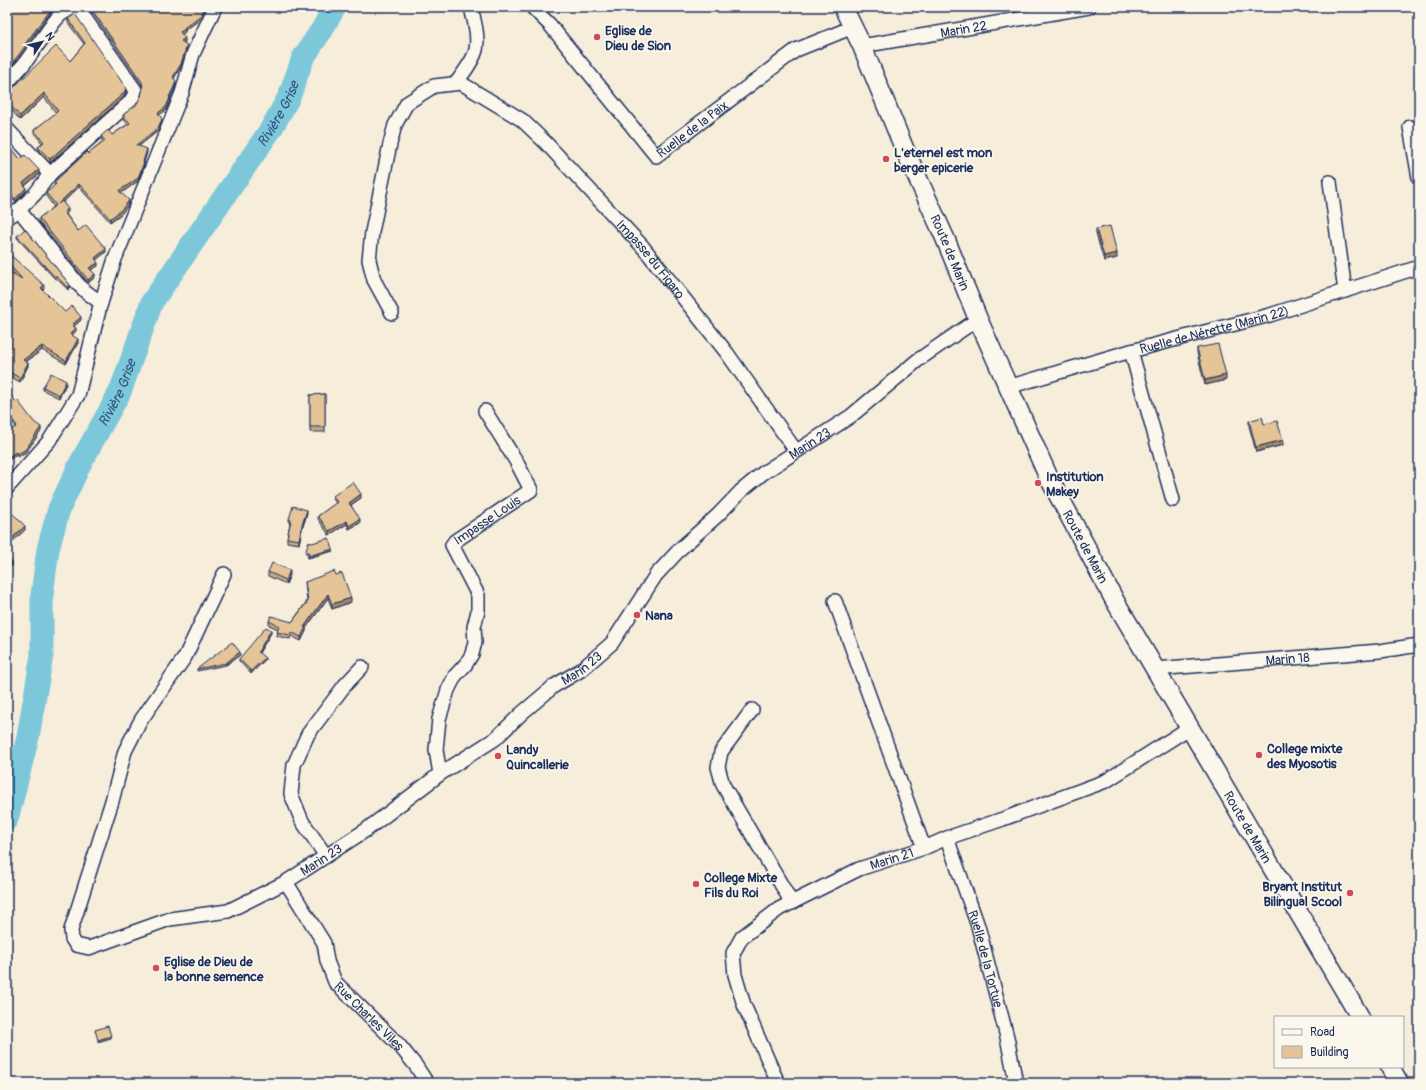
<svg xmlns="http://www.w3.org/2000/svg" width="1426" height="1090" font-family="Pangolin,sans-serif">
  <style>
    .lines { fill: none; stroke-linecap: round; stroke-linejoin: round }
    .river { stroke: #7bc8da; stroke-width: 23 }
    .minor-casing { stroke: #1b2f5e; stroke-width: 16 }
    .secondary-casing { stroke: #1b2f5e; stroke-width: 21 }
    .minor { stroke: #fbf7ec; stroke-width: 13 }
    .secondary { stroke: #fbf7ec; stroke-width: 18 }
    .wall { fill: #c5a982; stroke: #1b2f5e }
    .shaded-wall { fill: #a0896a; stroke: #1b2f5e }
    .building { fill: #e5c497; stroke: #1b2f5e }
    .poi-dot { fill: #d1495b; stroke: #fbf7ec; stroke-width: 1.5 }
    .labels { text-anchor: middle; stroke-width: 3.5; stroke-linejoin: round; paint-order: stroke }
    .street-label { font-size: 13px; fill: #1b2f5e; stroke: #fbf7ec }
    .poi-label { font-size: 13px; font-weight: bold; fill: #1b2f5e; stroke: #fbf7ec; text-anchor: start }
    .water-label { font-size: 14px; font-style: italic; fill: #33557d; stroke: #fbf7ec }
  </style>
  <rect width="100%" height="100%" fill="#f7eddb"/>
  <filter id="ink" filterUnits="userSpaceOnUse"><feTurbulence type="fractalNoise" baseFrequency=".025" numOctaves="2"/><feDisplacementMap in="SourceGraphic" scale="8" xChannelSelector="R" yChannelSelector="G"/><feConvolveMatrix kernelMatrix="1 2 1 2 8 2 1 2 1" color-interpolation-filters="sRGB"/></filter>
  <g filter="url(#ink)">
    <g class="lines">
      <path class="river" id="s1" d="M7 819 28 737 42 655V595L48 549 59 509 81 462 120 392 152 302 271 129 289 97 303 58 321 31 335 7"/>
      <defs>
        <g id="minor">
          <path id="s2" d="M532 7 550 25 656 156 796 50 853 27"/>
          <path id="s3" d="M862 46 1089 7"/>
          <path d="M457 82C463 73 473 62 476 50 479 36 474 21 471 7"/>
          <path d="M7 83 24 64 54 22 60 15 73 7"/>
          <path d="M1410 127 1419 178"/>
          <path d="M7 129 50 174"/>
          <path d="M1330 182 1345 291"/>
          <path d="M19 210 77 283 85 291 101 303"/>
          <path d="M7 218 19 210 35 194 50 174 130 102 134 95 135 90 77 7"/>
          <path id="s4" d="M392 313 374 280 369 260 372 232 390 144 395 125 407 103 434 86 461 83 522 120 546 143 643 247 727 353 796 451"/>
          <path d="M1131 351 1173 500"/>
          <path id="s5" d="M1008 387 1131 351 1270 315 1419 267"/>
          <path d="M7 488 49 441 78 395 100 306 115 259 182 93 193 54 215 7"/>
          <path id="s6" d="M224 574 185 657 141 720 125 751 112 801 71 930 72 939 76 945 89 948 170 919 228 911 286 882 366 830 440 774 495 739 522 713 554 686 581 670 612 643 656 575 681 548 718 515 741 491 763 473 851 416 918 360 978 319"/>
          <path d="M835 601 924 848"/>
          <path id="s7" d="M1155 669 1380 651 1419 645"/>
          <path d="M752 710 721 752 718 767 723 785 792 903"/>
          <path id="s8" d="M440 774 436 750 439 719 448 690 455 676 466 664 472 654 475 642 474 627 478 611V595L452 545 455 541 531 490 516 461 485 411"/>
          <path id="s9" d="M947 838 978 926 1007 1037 1016 1083"/>
          <path d="M326 856 302 821 291 794 294 765 308 734 345 685 362 667"/>
          <path id="s10" d="M286 882 324 943 327 961 335 982 399 1045 416 1066 427 1083"/>
          <path id="s11" d="M778 1083 744 1005 735 975 733 953 742 937 779 909 859 869 924 848 947 838 1003 819 1106 781 1189 728"/>
        </g>
        <g id="secondary">
          <path id="s12" d="M843 7 862 46 904 148 945 238 978 319 1048 476 1115 601 1360 1017"/>
          <path d="M1390 1067 1399 1083"/>
        </g>
      </defs>
      <use href="#minor" class="minor-casing"/>
      <use href="#secondary" class="secondary-casing"/>
      <use href="#minor" class="minor"/>
      <use href="#secondary" class="secondary"/>
    </g>
    <path class="wall" d="M88 7H205V10L201 19 185 30V32L182 35 185 42 183 43 187 49 181 67 174 78 176 84 174 90 170 99V102L166 110 159 115 162 122 158 131 139 146 147 152 144 162V165L138 181 121 193 129 204 128 205 121 214 110 222 79 187 63 202 68 212 66 214 78 231 106 252 96 260 98 266 91 270 95 277 88 283 39 222V218L54 207 46 196V193L55 186 54 185V182L103 142 101 139V136L112 135 128 124 123 119V115L136 105 141 96 142 90V85Z
      M68 19 126 92 124 97 50 163 38 150V147L42 143 34 133V130L56 113 44 97 20 120 7 105V94L70 61 84 44 68 23Z
      M7 142 20 159 39 174 25 186 26 191 15 202 8 194Z
      M1096 229 1117 258 1104 261 1096 234Z
      M17 236 70 287 68 290 56 278 55 279 17 238Z
      M7 252 44 289 43 290 65 312 81 320 74 326 76 331 72 335 78 343 66 364 42 350 26 362 28 366 20 382 7 375V271L16 276 7 265Z
      M1197 348 1226 380 1205 385 1197 353Z
      M66 384 59 398 43 390V387Z
      M7 391 41 431 26 452 18 457 16 455 7 461V433L16 427 7 415Z
      M325 394V432H310V395Z
      M1249 421 1264 424 1283 445 1256 452 1249 426Z
      M333 496 361 498 351 505 360 523 349 529 347 524 329 535 318 519V516L336 503 333 499Z
      M307 514 302 529 299 544 287 542V538L290 523H289V519Z
      M333 551 308 558V555L306 554V552Z
      M268 572 290 575 286 584 268 576Z
      M336 575 351 602 332 609 328 598 306 628V631L301 641 291 636 290 639 277 636 278 629 269 625V621L292 622 307 601 305 582Z
      M271 633 259 653 265 660 251 674 239 661V659Z
      M240 655 226 665 197 671V669Z"/>
    <path class="shaded-wall" d="M53 7H55L26 46V48L18 59 7 71V68Z
      M205 7V10L201 19 185 30V32L180 36V32Z
      M185 38V42L181 45V41Z
      M187 45V49L181 67 173 80V77Z
      M176 81V84L174 90 170 99V102L166 110 158 116V113L169 97Z
      M126 88V92L124 97 50 163V159Z
      M44 93V97L20 120V116Z
      M162 119V122L158 131 136 148V145Z
      M147 149V152L143 165V162Z
      M144 162V165L138 181 119 195V191Z
      M39 170V174L23 187V183Z
      M79 184V187L58 207V204Z
      M26 188V191L15 202V199Z
      M129 200 128 205 121 214 110 222V219Z
      M68 209V212L64 216V212Z
      M106 249V252L95 261V258Z
      M1117 253V258L1104 261V256Z
      M98 263V266L89 271V268Z
      M95 274V277L88 283V280Z
      M44 285V289L41 291V288Z
      M70 285V287L68 290V288Z
      M81 317V320L72 328V325Z
      M76 328V331L70 338V334Z
      M78 339V343L66 364V361Z
      M42 346V350L23 364V360Z
      M28 363V366L20 382V378Z
      M1226 375V380L1205 385V380Z
      M66 381V384L59 398V395Z
      M41 427V431L26 452 18 457V454Z
      M1283 440V445L1256 452V447Z
      M16 452V455L7 461V458Z
      M361 494V498L349 506V503Z
      M307 510V514L302 529 299 544V540L302 525Z
      M360 519V523L349 529V526Z
      M347 521V524L329 535V531Z
      M25 526V530L7 547V543Z
      M333 549V551L308 558V556Z
      M12 562V566L7 569V565Z
      M290 570V575L286 584V580Z
      M328 594V598L306 628V631L301 641V637L304 627Z
      M351 598V602L332 609V604Z
      M271 630V633L258 654V652Z
      M240 652V655L226 665V663Z
      M265 658V660L251 674V671Z
      M111 1036V1038L98 1042V1040Z"/>
    <path class="building" d="M7 7H53L25 44 26 45 18 56 7 68Z
      M90 7H205L201 15 184 28 185 29 180 32 185 38 181 41 187 45 181 64 173 77 176 81 174 87 169 97 170 98 166 107 158 113 162 119 158 128 136 145 147 149 143 162H144L138 178 119 191 129 200 128 202 121 210 110 219 79 184 58 204 62 201 68 209 64 212 78 231 86 225 106 249 95 258 98 263 89 268 95 274 88 280 39 218 56 205 46 193 56 184 54 182 87 152 88 154 105 141 101 136 108 130 112 135 130 123 123 115 136 105 141 96 143 88 142 82Z
      M75 14 126 88 124 93 50 159 38 147 44 142 34 130 58 111 44 93 20 116 7 102V94L56 46 70 61 85 43 68 19Z
      M7 142 20 159 25 155 39 170 23 183 26 188 15 199 8 190 7 191Z
      M1110 226 1117 253 1104 256 1096 229Z
      M25 229 70 285 68 288 56 276 55 277 17 236Z
      M7 252 44 285 41 288 65 312 72 306 81 317 72 325 76 328 70 334 78 339 66 361 42 346 23 360 28 363 20 378 7 371V271L22 279 7 262Z
      M1218 344 1226 375 1205 380 1197 348Z
      M51 373 66 381 59 395 43 387Z
      M7 391 16 402 18 401 34 422 41 427 26 449 18 454 16 452 7 458V433L17 426 7 412Z
      M325 394V427H310V395Z
      M1262 417 1264 424 1277 421 1283 440 1256 447 1249 421Z
      M353 482 361 494 349 503 360 519 349 526 347 521 329 531 318 516 337 502 333 496Z
      M293 506 307 510 302 525 299 540 287 538 291 520 289 519Z
      M7 508 25 526 7 543Z
      M329 538 333 549 308 556 309 552H306L308 542 312 543Z
      M7 556 12 562 7 565Z
      M272 563 290 570 286 580 268 572Z
      M334 571 336 575 342 573 351 598 332 604 328 594 304 627H306L301 637 291 632 290 635 277 632 279 626 269 621 271 616 292 622 308 601 305 582Z
      M266 627 271 630 258 652 265 658 251 671 239 659Z
      M232 642 240 652 226 663 197 669Z
      M108 1026 111 1036 98 1040 95 1030Z"/>
  </g>
  <g class="poi-dot">
    <circle cx="597" cy="37" r="4"/>
    <circle cx="886" cy="159" r="4"/>
    <circle cx="1038" cy="483" r="4"/>
    <circle cx="637" cy="615" r="4"/>
    <circle cx="1259" cy="755" r="4"/>
    <circle cx="498" cy="756" r="4"/>
    <circle cx="696" cy="884" r="4"/>
    <circle cx="1350" cy="893" r="4"/>
    <circle cx="156" cy="968" r="4"/>
  </g>
  <g class="labels">
    <g class="street-label">
      <text dy="5" stroke="none"><textPath href="#s3" startOffset="103">Marin 22</textPath></text>
      <text dy="5" stroke="none"><textPath href="#s2" startOffset="239">Ruelle de la Paix</textPath></text>
      <text dy="5" stroke="none"><textPath href="#s12" startOffset="268">Route de Marin</textPath></text>
      <text dy="5" stroke="none"><textPath href="#s4" startOffset="541">Impasse du Figaro</textPath></text>
      <text dy="5" stroke="none"><textPath href="#s5" startOffset="214">Ruelle de Nérette (Marin 22)</textPath></text>
      <text dy="5" stroke="none"><textPath href="#s6" startOffset="1319">Marin 23</textPath></text>
      <text dy="5" stroke="none"><textPath href="#s8" startOffset="289">Impasse Louis</textPath></text>
      <text dy="5" stroke="none"><textPath href="#s12" startOffset="592">Route de Marin</textPath></text>
      <text dy="5" stroke="none"><textPath href="#s7" startOffset="133">Marin 18</textPath></text>
      <text dy="5" stroke="none"><textPath href="#s6" startOffset="995">Marin 23</textPath></text>
      <text dy="5" stroke="none"><textPath href="#s12" startOffset="916">Route de Marin</textPath></text>
      <text dy="5" stroke="none"><textPath href="#s11" startOffset="327">Marin 21</textPath></text>
      <text dy="5" stroke="none"><textPath href="#s6" startOffset="671">Marin 23</textPath></text>
      <text dy="5" stroke="none"><textPath href="#s9" startOffset="127">Ruelle de la Tortue</textPath></text>
      <text dy="5" stroke="none"><textPath href="#s10" startOffset="161">Rue Charles Viles</textPath></text>
    </g>
    <g class="poi-label">
      <text x="605" y="35">Eglise de<tspan x="605" dy="15">Dieu de Sion</tspan></text>
      <text x="894" y="157">L'eternel est mon<tspan x="894" dy="15">berger epicerie</tspan></text>
      <text x="1046" y="481">Institution<tspan x="1046" dy="15">Makey</tspan></text>
      <text x="645" y="620">Nana</text>
      <text x="1267" y="753">College mixte<tspan x="1267" dy="15">des Myosotis</tspan></text>
      <text x="506" y="754">Landy<tspan x="506" dy="15">Quincallerie</tspan></text>
      <text x="704" y="882">College Mixte<tspan x="704" dy="15">Fils du Roi</tspan></text>
      <text x="1342" y="891" text-anchor="end">Bryant Institut<tspan x="1342" dy="15">Bilingual Scool</tspan></text>
      <text x="164" y="966">Eglise de Dieu de<tspan x="164" dy="15">la bonne semence</tspan></text>
    </g>
    <g class="water-label">
      <text dy="5" stroke="none"><textPath href="#s1" startOffset="770">Rivière Grise</textPath></text>
      <text dy="5" stroke="none"><textPath href="#s1" startOffset="446">Rivière Grise</textPath></text>
    </g>
  </g>
  <rect width="1426" height="1090" fill="none" stroke="#fbf7ec" stroke-width="24"/>
  <rect x="12" y="12" width="1402" height="1066" fill="none" stroke="#1b2f5e" stroke-width="1.5" filter="url(#ink)"/>
  <rect x="1274" y="1016" width="130" height="52" fill="#fbf7ec" stroke="#a1a7b3"/>
  <rect x="1282" y="1029" width="20" height="6" fill="#fbf7ec" stroke="#a1a7b3"/>
  <text x="1310" y="1036" font-size="12" fill="#1b2f5e">Road</text>
  <rect x="1282" y="1046" width="20" height="12" fill="#e5c497" stroke="#a1a7b3"/>
  <text x="1310" y="1056" font-size="12" fill="#1b2f5e">Building</text>
  <g transform="translate(42 42) rotate(55)" stroke="#fbf7ec" stroke-width="3" paint-order="stroke">
  <path d="M0-3L7 15L0 10L-7 15Z" fill="#1b2f5e"/>
  <text y="-6" font-size="11" font-weight="bold" text-anchor="middle" fill="#1b2f5e">N</text>
  </g>
</svg>
